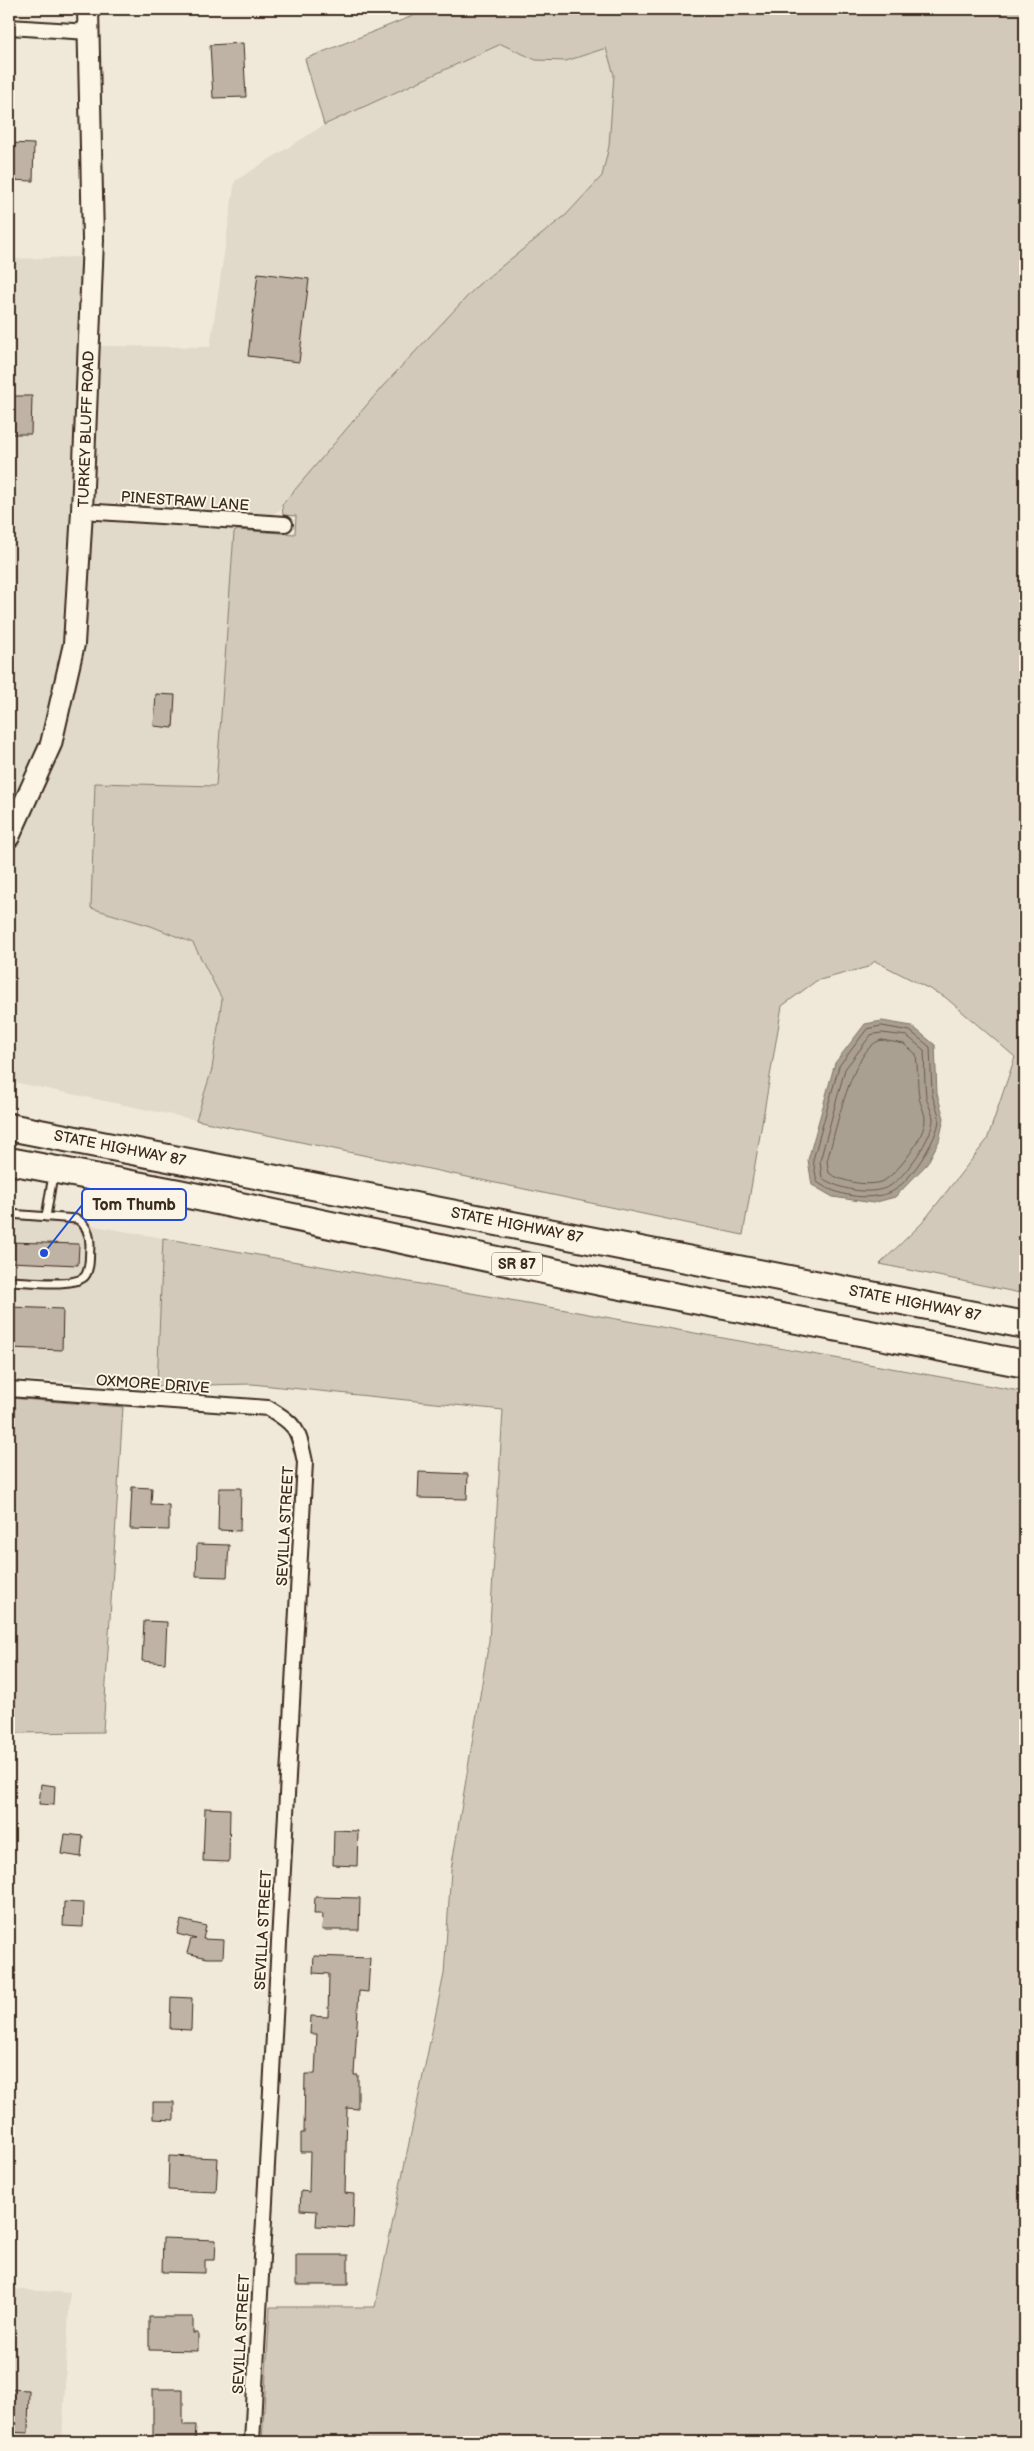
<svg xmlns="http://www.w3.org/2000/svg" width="1034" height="2451" font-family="'Balsamiq Sans',sans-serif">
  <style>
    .built { fill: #e1d9c9 }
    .green { fill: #d2c9ba; stroke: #867a6c }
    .water { fill: #aaa091; stroke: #7e7163 }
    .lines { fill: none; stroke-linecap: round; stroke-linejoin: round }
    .shore { stroke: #67594c; stroke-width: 1 }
    .building { fill: #beb3a4; stroke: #3b2a1e }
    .lane-casing { stroke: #3b2a1e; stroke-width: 11 }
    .street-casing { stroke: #3b2a1e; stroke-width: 18 }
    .secondary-casing { stroke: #3b2a1e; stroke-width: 24 }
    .highway-casing { stroke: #3b2a1e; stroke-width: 30 }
    .lane { stroke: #fcf5e5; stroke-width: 7 }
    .street { stroke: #fcf5e5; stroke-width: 14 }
    .secondary { stroke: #fcf5e5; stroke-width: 20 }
    .highway { stroke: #fcf5e5; stroke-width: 26 }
    .labels { text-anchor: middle; stroke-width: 4; stroke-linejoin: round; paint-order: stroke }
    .shield { fill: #fcf5e5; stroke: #75675a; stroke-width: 1 }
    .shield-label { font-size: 14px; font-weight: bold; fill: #3b2a1e }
    .street-label { font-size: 15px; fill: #3b2a1e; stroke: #fcf5e5 }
    .leader { fill: none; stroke: #1d4ed8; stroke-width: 2 }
    .callout-dot { fill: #1d4ed8; stroke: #fcf5e5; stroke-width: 2 }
    .callout { fill: #fcf5e5; stroke: #1d4ed8; stroke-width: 2 }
    .callout-label { font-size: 16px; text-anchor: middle; font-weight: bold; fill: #3b2a1e }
  </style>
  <rect width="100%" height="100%" fill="#f0e9d9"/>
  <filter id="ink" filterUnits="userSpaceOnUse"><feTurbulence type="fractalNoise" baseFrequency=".02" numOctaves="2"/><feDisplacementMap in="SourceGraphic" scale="10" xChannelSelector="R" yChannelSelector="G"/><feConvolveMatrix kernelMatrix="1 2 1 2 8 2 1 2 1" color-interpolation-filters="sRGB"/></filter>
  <g filter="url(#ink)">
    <path class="built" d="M501 44 536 60 566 61 606 48 614 75 609 146 602 176 566 215 478 285 382 387 282 505 280 510 272 514 93 502 100 346 210 347 235 181 324 125Z
      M82 257 72 510 63 644 41 740 9 812V259Z
      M92 520 238 530 234 532 216 786 96 783 91 908 151 926 193 943 222 999 212 1069 196 1120 9 1081V862L62 745 84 645Z
      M9 1211 163 1238 157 1386 9 1379Z
      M9 2289 70 2293 62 2442H9Z"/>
    <path class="green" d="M430 9H1025V1294L880 1264 922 1223 987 1140 1015 1057 945 997 875 961 868 967 816 981 782 1006 743 1235 196 1120 212 1069 222 999 193 943 151 926 91 908 95 783 216 786 234 532 238 530 295 534 296 516 283 515 282 505 382 387 478 285 566 215 602 176 609 146 614 75 606 48 566 61 536 60 501 44 324 125 305 59Z
      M163 1238 1025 1392V2442H262L270 2307H375L444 1974 451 1870 489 1641 503 1410 252 1384 157 1386Z
      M9 1398 123 1407 103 1732 9 1733Z"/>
    <path class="water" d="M882 1021 912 1026 935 1045 937 1094 944 1118 939 1141 927 1164 895 1197 873 1203 833 1197 812 1185 808 1160 835 1063 865 1024Z"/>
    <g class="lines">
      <path class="shore" d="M882 1026 910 1031 930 1047C931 1062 931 1078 932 1093 933 1102 939 1110 939 1119 939 1138 907 1187 889 1193 866 1201 837 1196 817 1182L813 1160 839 1066 867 1029Z
        M882 1033 907 1036 924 1050C925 1065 924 1081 926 1096 927 1103 932 1111 933 1118 934 1136 904 1179 888 1187 869 1196 838 1189 822 1178L820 1161 845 1069 871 1035Z
        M882 1040 904 1044 916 1054C918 1068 917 1083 919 1097 920 1104 925 1112 925 1119 925 1137 900 1170 885 1180 871 1188 842 1182 829 1173L827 1161C835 1135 852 1045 882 1040Z"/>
    </g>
    <path class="building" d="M243 43 246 97 213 98 210 45Z
      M9 143 34 144 33 181 9 180Z
      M258 273 309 279 299 362 248 356Z
      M9 396H32L31 434H9Z
      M156 694 175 695 173 728 154 726Z
      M9 1242 79 1244 78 1265 9 1262Z
      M9 1307 63 1309 62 1350 9 1348Z
      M419 1472 468 1474 467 1499 418 1498Z
      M132 1487 152 1488 151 1504 169 1505V1530L130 1529Z
      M219 1488H241L240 1531 218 1530Z
      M197 1544 229 1545 227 1577 196 1576Z
      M144 1621 167 1622 165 1663 142 1661Z
      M41 1784 55 1786 54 1805 39 1804Z
      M205 1808 230 1809 229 1862 203 1861Z
      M334 1830 358 1831 357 1866 333 1865Z
      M65 1834 83 1836 81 1857 62 1854Z
      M315 1897 360 1898 359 1930H322L323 1914H314Z
      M64 1902 84 1903 83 1927 63 1926Z
      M181 1920 206 1926 203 1939 224 1940 223 1958H207L187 1953 191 1939H196L177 1934Z
      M314 1956 370 1958 368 1992 359 1991 354 2075H358V2109L347 2108 345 2193 354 2194 353 2228 316 2226 317 2211 300 2210 301 2191 309 2192 310 2152H301V2133H304L305 2074H315L317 2034H310L311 2016 328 2017 329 1974 313 1973Z
      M171 1997 192 1998 191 2030 170 2029Z
      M153 2102H174V2120L153 2119Z
      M169 2156 218 2158 216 2192 168 2190Z
      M163 2238 216 2240 215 2260H205V2273L162 2272Z
      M296 2255H348V2285H296Z
      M149 2317H193V2333H198V2351L149 2350Z
      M9 2389 29 2390 28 2433 9 2432Z
      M153 2389H183V2425H196L195 2442 153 2441Z"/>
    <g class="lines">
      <defs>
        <path id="lane" d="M9 1214 77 1219C87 1225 90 1235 90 1246 89 1255 91 1268 85 1276 75 1288 25 1281 9 1281
          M46 1217 53 1175"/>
        <path id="street" d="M9 27 89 32
          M82 511 285 524
          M9 1389 268 1408C297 1425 298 1429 305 1462L252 2442"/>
        <path id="secondary" d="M9 837 51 744 74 644 82 511 93 240 88 9"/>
        <path id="highway" d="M9 1127 1025 1325
          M9 1161 179 1193 601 1282 1025 1364"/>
      </defs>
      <use href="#lane" class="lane-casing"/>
      <use href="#street" class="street-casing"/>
      <use href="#secondary" class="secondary-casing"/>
      <use href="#highway" class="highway-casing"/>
      <use href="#lane" class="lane"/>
      <use href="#street" class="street"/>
      <use href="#secondary" class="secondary"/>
      <use href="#highway" class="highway"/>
    </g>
  </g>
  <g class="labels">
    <rect class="shield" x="492" y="1252.5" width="50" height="23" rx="4"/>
    <g class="shield-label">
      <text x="517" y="1269">SR 87</text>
    </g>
    <g class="street-label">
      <text transform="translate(86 429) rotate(-88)" y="5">TURKEY BLUFF ROAD</text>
      <text transform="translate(185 501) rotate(4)" y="5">PINESTRAW LANE</text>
      <text transform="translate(120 1148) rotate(11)" y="5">STATE HIGHWAY 87</text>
      <text transform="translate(517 1225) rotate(11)" y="5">STATE HIGHWAY 87</text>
      <text transform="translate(915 1303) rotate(11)" y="5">STATE HIGHWAY 87</text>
      <text transform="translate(153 1384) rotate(4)" y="5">OXMORE DRIVE</text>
      <text transform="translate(285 1526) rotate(-87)" y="5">SEVILLA STREET</text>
      <text transform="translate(263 1930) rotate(-87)" y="5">SEVILLA STREET</text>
      <text transform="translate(241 2334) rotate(-87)" y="5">SEVILLA STREET</text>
    </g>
  </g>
  <path class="leader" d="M44 1253L82 1205"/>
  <circle class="callout-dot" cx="44" cy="1253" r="5"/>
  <rect class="callout" x="82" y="1189" width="104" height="31" rx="5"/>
  <g class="callout-label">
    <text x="134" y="1210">Tom Thumb</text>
  </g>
  <rect width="1034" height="2451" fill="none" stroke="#fcf5e5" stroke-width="30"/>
  <rect x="15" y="15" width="1004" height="2421" fill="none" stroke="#3b2a1e" stroke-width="2" filter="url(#ink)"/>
</svg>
